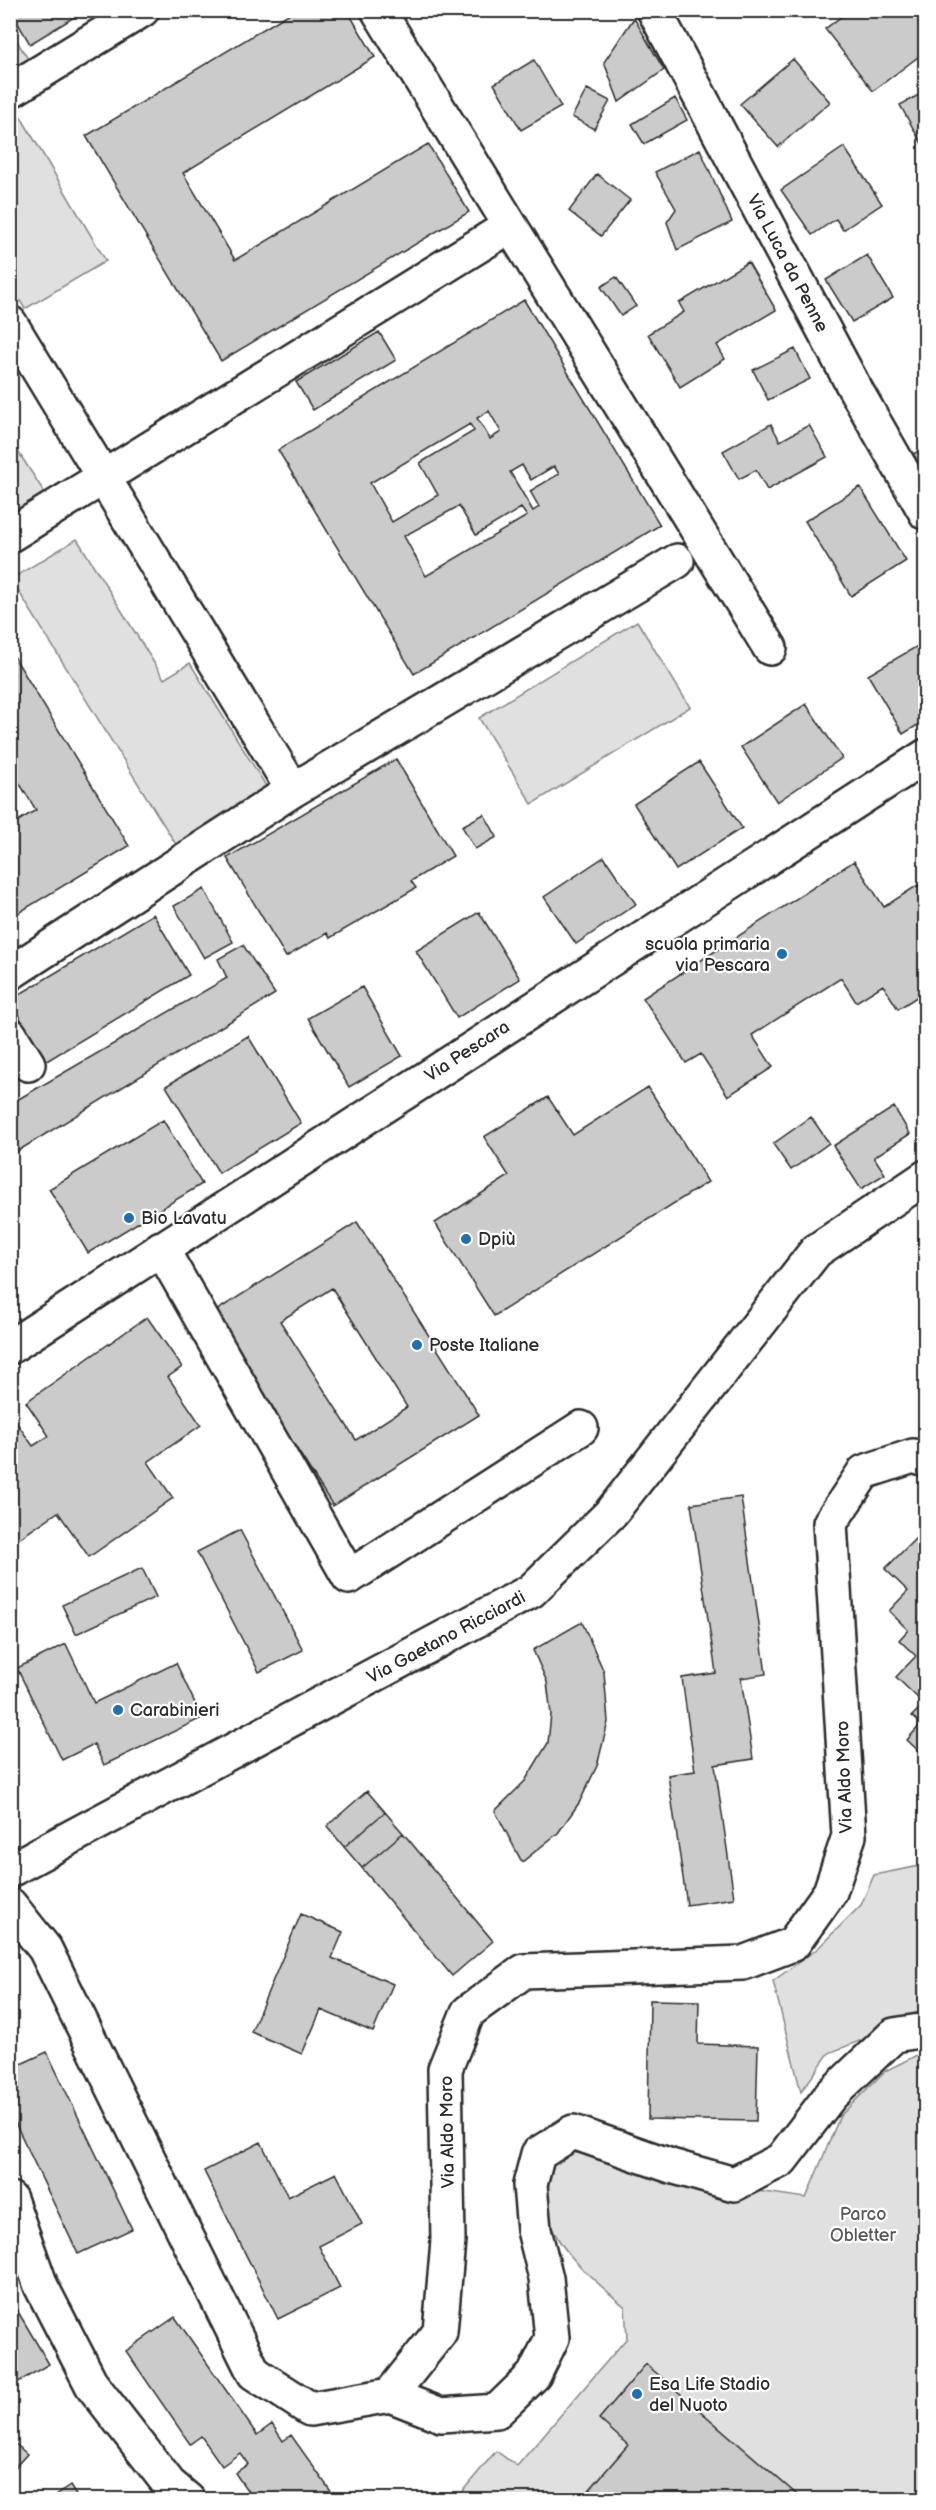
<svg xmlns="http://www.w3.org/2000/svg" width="936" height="2510" font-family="'Balsamiq Sans',sans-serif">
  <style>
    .green { fill: #e0e0e0; stroke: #868686; stroke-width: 1.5 }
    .building { fill: #cbcbcb; stroke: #2b2b2b; stroke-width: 1.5; fill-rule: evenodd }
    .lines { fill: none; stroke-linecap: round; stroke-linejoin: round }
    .minor-casing { stroke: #2b2b2b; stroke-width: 38 }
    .minor { stroke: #fff; stroke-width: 33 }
    .poi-dot { fill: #1f6fb2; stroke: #fff; stroke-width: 2 }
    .labels { text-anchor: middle; stroke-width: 4.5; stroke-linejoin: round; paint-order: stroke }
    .street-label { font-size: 18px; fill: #2b2b2b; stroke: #fff }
    .poi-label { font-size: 18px; fill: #2b2b2b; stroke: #fff; text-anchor: start }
    .park-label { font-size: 18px; fill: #585858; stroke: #fff }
  </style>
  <rect width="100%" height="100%" fill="#fff"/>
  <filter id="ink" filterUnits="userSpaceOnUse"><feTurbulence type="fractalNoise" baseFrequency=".0167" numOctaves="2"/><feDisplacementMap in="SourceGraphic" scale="12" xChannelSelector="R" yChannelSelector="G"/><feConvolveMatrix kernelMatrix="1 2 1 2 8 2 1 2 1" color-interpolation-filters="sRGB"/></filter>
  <g filter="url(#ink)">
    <path class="green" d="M10 30 33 67 10 81Z
      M15 107 106 261 25 309 10 285V109Z
      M10 439 48 498 10 522Z
      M77 539 164 679 190 663 271 794 180 851 11 579Z
      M637 621 690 707 532 804 479 718Z
      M925 1865V2015L829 2053 801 2092 773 1981 817 1949 861 1905 874 1875Z
      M925 2051V2499L455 2500 496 2451 517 2466 627 2338 625 2307C595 2280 554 2250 545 2208 543 2196 546 2182 546 2170L572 2153H617L687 2181 806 2198 840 2116 885 2071Z"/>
    <path class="building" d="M10 10H86L30 44Z
      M295 10H347L375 57 183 173 235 260 428 144 469 212 221 361 86 136Z
      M850 10H919L926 20V51L873 91 825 29Z
      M634 18 664 70 619 102 604 62Z
      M793 59 830 102 778 147 740 104Z
      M534 60 561 107 521 130 494 84Z
      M587 89 610 101 594 129 572 117Z
      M926 91V151L900 105Z
      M675 98 687 120 644 144 632 124Z
      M844 147 882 204 843 230 836 219 812 235 781 190Z
      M700 149 732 222 677 250 667 222 676 209 655 172Z
      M597 174 630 200 601 236 569 211Z
      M867 255 893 298 852 322 826 280Z
      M748 262 776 310 717 345 725 359 680 387 648 334 684 312 679 303Z
      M616 277 636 306 621 316 601 287Z
      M524 300 660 525 414 674 278 450ZM489 411 501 432 490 439 477 418ZM470 424 474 431 420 463 438 495 392 522 370 483ZM522 465 531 480 554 466 559 474 530 491 539 507 533 511 510 472ZM459 506 476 535 521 508 527 516 426 576 404 536Z
      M379 332 396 360 313 410 296 382Z
      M795 349 810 379 768 400 753 370Z
      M771 424 780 441 809 425 827 457 767 490 756 470 739 479 723 451Z
      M926 447V475L913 454Z
      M860 487 906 561 851 596 805 521Z
      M926 641V720L903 734 868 675Z
      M10 650 129 846 10 918V826L36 810 10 768Z
      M806 704 842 758 777 802 741 747Z
      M396 759 453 856 411 881 416 888 330 938 327 933 286 957 227 858Z
      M699 762 742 828 676 870 634 804Z
      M484 814 497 837 475 849 462 826Z
      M604 857 636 904 576 944 544 897Z
      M854 861 884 907 918 885 926 896V991L898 1009 883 985 856 1002 841 978 752 1035 773 1067 728 1096 701 1054 686 1063 643 998Z
      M204 889 233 942 204 958 174 906Z
      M479 912 520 979 457 1018 416 951Z
      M153 914 189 975 45 1062 10 1000Z
      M243 945 275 994 13 1154 10 1104 227 978 218 959Z
      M362 987 402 1056 349 1087 308 1018Z
      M248 1036 301 1123 219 1173 166 1086Z
      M648 1087 708 1182 494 1316 435 1223 509 1176 484 1137 548 1097 573 1135Z
      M894 1107 910 1134 874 1157 885 1174 861 1189 833 1146Z
      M811 1117 829 1143 791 1170 773 1144Z
      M163 1120 202 1184 88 1253 49 1189Z
      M357 1222 479 1415 333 1506 211 1314ZM332 1288 407 1407 356 1440 280 1321Z
      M147 1317 182 1367 168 1377 201 1425 148 1462 173 1498 89 1557 58 1512 11 1544 10 1426 16 1422 33 1446 49 1436 26 1402Z
      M741 1497 766 1674 741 1678 753 1759 715 1765 734 1898 687 1905 668 1775 695 1771 682 1678 716 1673 691 1504Z
      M926 1528V1758L907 1740 921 1724 912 1716 924 1704 896 1677 916 1656 899 1640 908 1630 889 1611 908 1591 885 1569Z
      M240 1530 303 1650 259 1672 197 1552Z
      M142 1568 156 1597 76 1634 62 1605Z
      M582 1622 604 1672 608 1722 597 1766 579 1803 558 1833 522 1862 495 1811 525 1781 548 1743 551 1714 547 1682 533 1650Z
      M66 1644 94 1703 176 1663 202 1718 104 1765 94 1744 62 1760 17 1668Z
      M367 1791 385 1812 344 1847 327 1826Z
      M385 1812 403 1833 362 1868 344 1847Z
      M403 1833 493 1941 452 1976 362 1868Z
      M301 1914 343 1932 332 1958 393 1984 373 2032 321 2010 302 2054 251 2032Z
      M650 2000 699 2001 698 2044 758 2046 756 2121 648 2119Z
      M47 2052 132 2229 78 2254 10 2112V2069Z
      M261 2142 288 2197 336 2173 362 2224 319 2246 340 2288 278 2319 204 2171Z
      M17 2310 49 2364 10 2387V2314Z
      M175 2317 257 2435 272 2424 283 2441 291 2435 337 2500H254L235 2473 248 2464 240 2453 222 2466 201 2436 190 2444 126 2351Z
      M646 2364 803 2500H590L585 2495 628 2445 599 2419Z
      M10 2439 27 2454 10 2473Z
      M70 2486 79 2500H49Z"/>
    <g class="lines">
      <defs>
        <path id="minor" d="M378 10 770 648
          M654 10 854 387 926 513
          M10 91 142 10
          M10 323 293 790
          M10 535 510 226
          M10 973 293 790 677 561
          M10 1035 28 1064
          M161 1248 349 1577 581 1428
          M10 1347 926 756
          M10 1870 531 1591 610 1514 816 1251 926 1177
          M10 1905 45 1949 254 2373 310 2409 390 2395 440 2332 448 2241 445 2069 468 2012 524 1971 743 1963 793 1944 830 1892 849 1836 830 1523 864 1472 913 1456 926 1460
          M10 2199 41 2286 92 2385 169 2484 188 2500
          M390 2395 441 2415 497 2411 534 2375 552 2338 546 2278 534 2230 530 2185 538 2154 573 2132 671 2166 734 2184 781 2160 831 2095 894 2035 926 2030"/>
      </defs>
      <use href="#minor" class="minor-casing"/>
      <use href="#minor" class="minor"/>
    </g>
  </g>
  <g class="poi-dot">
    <circle cx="782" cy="954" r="6"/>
    <circle cx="129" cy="1218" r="6"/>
    <circle cx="466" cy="1239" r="6"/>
    <circle cx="417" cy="1345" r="6"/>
    <circle cx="118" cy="1710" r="6"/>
    <circle cx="637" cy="2394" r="6"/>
  </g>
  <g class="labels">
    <g class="street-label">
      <text transform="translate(788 263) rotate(62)" y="6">Via Luca da Penne</text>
      <text transform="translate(467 1051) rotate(-33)" y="6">Via Pescara</text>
      <text transform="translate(446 1637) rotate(-28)" y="6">Via Gaetano Ricciardi</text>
      <text transform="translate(844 1777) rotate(-92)" y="6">Via Aldo Moro</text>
      <text transform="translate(447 2132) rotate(-91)" y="6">Via Aldo Moro</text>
    </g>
    <g class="poi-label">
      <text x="770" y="950" text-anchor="end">scuola primaria<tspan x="770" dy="21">via Pescara</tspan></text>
      <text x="141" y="1224">Bio Lavatu</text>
      <text x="478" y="1245">Dpiù</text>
      <text x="429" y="1351">Poste Italiane</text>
      <text x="130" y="1716">Carabinieri</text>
      <text x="649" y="2390">Esa Life Stadio<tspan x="649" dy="21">del Nuoto</tspan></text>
    </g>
    <g class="park-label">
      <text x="863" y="2220">Parco<tspan x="863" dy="21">Obletter</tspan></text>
    </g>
  </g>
  <rect width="936" height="2510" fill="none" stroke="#fff" stroke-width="36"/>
  <rect x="18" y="18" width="900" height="2474" fill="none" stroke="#2b2b2b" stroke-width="2" filter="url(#ink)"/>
</svg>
